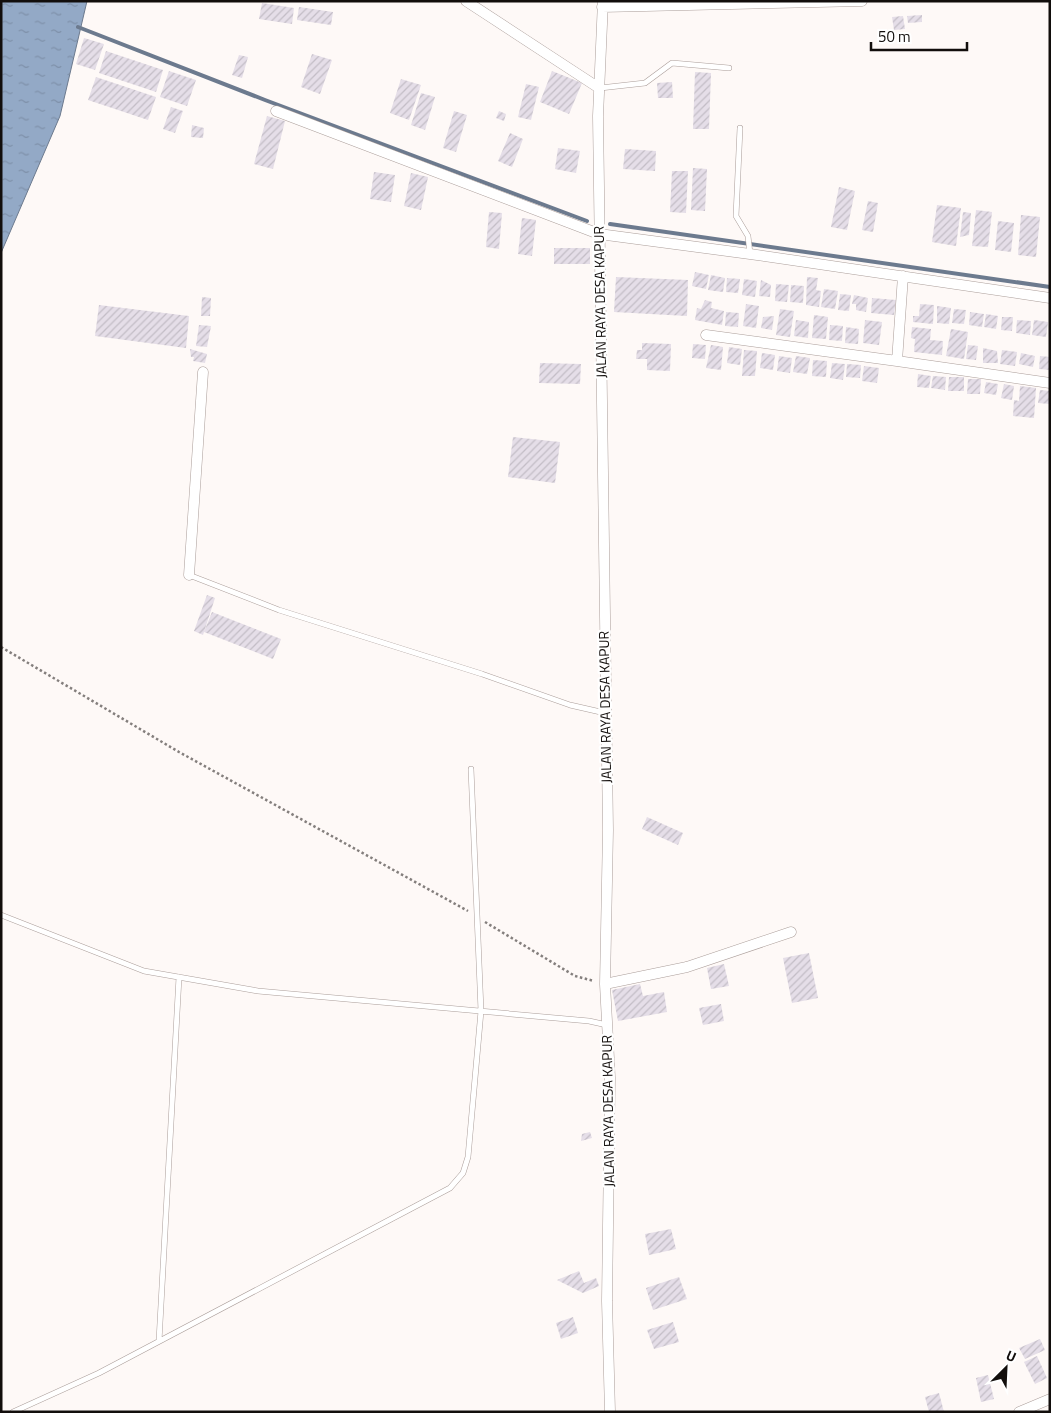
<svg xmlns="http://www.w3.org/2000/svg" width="1051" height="1413" font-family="'Titillium Web',sans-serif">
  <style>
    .water { fill: url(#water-ripples); stroke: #6c7a8e }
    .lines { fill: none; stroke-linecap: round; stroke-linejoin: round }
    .stream { stroke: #6c7a8e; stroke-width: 4 }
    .building { fill: url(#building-hatch) }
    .lane-casing { stroke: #ab9e9a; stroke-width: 6 }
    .street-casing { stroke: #ab9e9a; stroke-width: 11 }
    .path { stroke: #847f7d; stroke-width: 2.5; stroke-dasharray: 2.5 2.5; stroke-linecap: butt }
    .lane { stroke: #fff; stroke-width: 5 }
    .street { stroke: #fff; stroke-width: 10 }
    .labels { text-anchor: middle; stroke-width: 4.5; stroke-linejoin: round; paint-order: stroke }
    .street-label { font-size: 14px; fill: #120e0c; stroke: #fff }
  </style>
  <defs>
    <pattern id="water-ripples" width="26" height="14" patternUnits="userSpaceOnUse" patternTransform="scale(1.25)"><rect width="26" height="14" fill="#93a9c6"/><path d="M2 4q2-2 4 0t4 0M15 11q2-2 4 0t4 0" fill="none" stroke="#7e90a9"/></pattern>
    <pattern id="building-hatch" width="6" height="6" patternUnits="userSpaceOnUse" patternTransform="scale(1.25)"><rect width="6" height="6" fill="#e5dee8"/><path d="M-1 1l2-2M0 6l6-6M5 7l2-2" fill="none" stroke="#c3bdc6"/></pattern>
  </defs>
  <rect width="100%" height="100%" fill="#fef9f7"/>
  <path class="water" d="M1 1H87L60 116 1 253Z"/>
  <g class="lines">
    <path class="stream" d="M78 27 265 100 587 221
      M610 224 1050 287"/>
  </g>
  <path class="building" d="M262 3 294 8 292 24 259 19Z
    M299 7 333 12 331 25 297 20Z
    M922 15V22L908 23 907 16Z
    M903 16 905 29 894 30 892 17Z
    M84 38 104 44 95 70 76 64Z
    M106 51 163 70 156 92 99 73Z
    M312 54 332 60 320 94 301 87Z
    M239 55 248 57 242 78 232 75Z
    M169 71 196 80 187 106 160 97Z
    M552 71 582 83 569 114 540 102Z
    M695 72 711 73 709 129H693Z
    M96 77 156 97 148 120 88 100Z
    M401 79 421 85 409 120 390 113Z
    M672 82 673 98H658L657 83Z
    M526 84 539 87 531 120 518 117Z
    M421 93 435 97 425 130 411 125Z
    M171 107 183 111 175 133 163 129Z
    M454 111 467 115 456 152 443 148Z
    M499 111 506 114 504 121 496 118Z
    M267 116 285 121 273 169 254 164Z
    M192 125 204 128 203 138 191 137Z
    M510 133 523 139 512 167 498 161Z
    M558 148 580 151 576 173 555 169Z
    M625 149 656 151 655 171 623 169Z
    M693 168 707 169 705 211 691 210Z
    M672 171H688L686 213 670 212Z
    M374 172 395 175 391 202 370 199Z
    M411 173 428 177 421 210 404 206Z
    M839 187 855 191 847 230 831 227Z
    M868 201 878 203 873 232 862 230Z
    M937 205 961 208 956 246 932 242Z
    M976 210 992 212 988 247 972 246Z
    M489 212 502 213 499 249 486 247Z
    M963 212 971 213 969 235 960 237Z
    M1021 215 1040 217 1036 257 1018 255Z
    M522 218 536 220 532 256 518 254Z
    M998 221 1014 223 1011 252 995 250Z
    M554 248H590V264H554Z
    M695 272 709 275 706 289 692 286Z
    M711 275 725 278 723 292 708 290Z
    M616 277 688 280 687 316 614 312Z
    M807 277 818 278 816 290 821 291 819 307 806 305Z
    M727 278 740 279 738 293 726 292Z
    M744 279 757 281 755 297 742 295Z
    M761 280 771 285 770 297 759 296Z
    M776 284 789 285 787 302 775 301Z
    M791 285 804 286 803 303 790 302Z
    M824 289 838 291 835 309 821 307Z
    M840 294 851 295 849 311 838 310Z
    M854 295 868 298 866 312 856 310V304H852Z
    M202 297 211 298 210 316H201Z
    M872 298 896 300 894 315 871 313Z
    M705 300 712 302 711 308 724 311 722 325 695 320 697 308 701 309Z
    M746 304 759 306 756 328 743 326Z
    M920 304 934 305 933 324 913 322V316H919Z
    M99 305 189 316 186 348 95 336Z
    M937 306 951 308 949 324 937 323Z
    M780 309 794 311 790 337 776 335Z
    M954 309 966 310 964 324 952 323Z
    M726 312 739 313 738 327 725 326Z
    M970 312 984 314 982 327 969 325Z
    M986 314 998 316 996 329 984 327Z
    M814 315 828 317 826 339 812 338Z
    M774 316 772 330 761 328 763 317Z
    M1002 317H1013L1012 331 1001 330Z
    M796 320 809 322 808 338 794 336Z
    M865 320 882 322 879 345 863 343Z
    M1017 320 1031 321 1030 335 1016 333Z
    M1034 320 1048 322 1046 337 1032 335Z
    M199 325 211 326 207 347 196 346Z
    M830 325 843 326 842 341 829 340Z
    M846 327 859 329 858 344 845 343Z
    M912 327 931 329 930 340 943 341 942 355 914 352 915 339 911 338Z
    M951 329 968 332 964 359 946 356Z
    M642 343 671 344 670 371 647 370V359H636L637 350H642Z
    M693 344 706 345 705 359 692 358Z
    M711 345 723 347 721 370 706 368Z
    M968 345 978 346 976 360 966 359Z
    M729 347 742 349 740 365 727 363Z
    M983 348 997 351 998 363H983Z
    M190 349 207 354 205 363 193 361 194 357H191Z
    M744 350 757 351 755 376H742Z
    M1002 350 1017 352 1015 366 1000 364Z
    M762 353 775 355 773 370 760 368Z
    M1021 353 1035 356 1033 367 1019 364Z
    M779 356 792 358 790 373 777 371Z
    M796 356 810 358 807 374 793 372Z
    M1040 356 1050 357V370L1039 369Z
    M813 360 827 361 826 377 812 376Z
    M540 363 581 364 580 384 539 383Z
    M832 363 845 364 843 380 830 378Z
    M847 364 861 365 860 378 846 377Z
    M864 366 879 368 877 383 862 381Z
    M918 374 931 376 929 388 917 387Z
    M933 376 946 377 945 390 931 388Z
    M949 377H964V391H948Z
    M968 379H981L980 394H967Z
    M986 382 998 384 996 395 984 393Z
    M1004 384 1014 386 1012 400 1001 398Z
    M1020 386 1036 388 1034 418 1013 416 1014 400 1019 401Z
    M1040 390 1050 391V404L1038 403Z
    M513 437 560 442 555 483 508 477Z
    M207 595 215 598 203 635 194 631Z
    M212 612 281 639 273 659 204 632Z
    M647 817 683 833 678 845 642 829Z
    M809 953 818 998 792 1003 783 958Z
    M724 964 729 986 711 989 707 968Z
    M640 984 643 996 664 992 667 1012 618 1021 612 990Z
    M721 1004 724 1021 703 1025 699 1008Z
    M590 1132 592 1138 581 1141 582 1134Z
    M671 1229 676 1249 649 1255 645 1234Z
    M579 1271 584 1283 596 1278 599 1286 583 1293 557 1280Z
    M679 1277 687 1299 653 1310 646 1288Z
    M573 1317 578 1333 561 1339 556 1323Z
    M673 1322 679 1342 654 1349 647 1330Z
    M1040 1339 1045 1350 1025 1359 1019 1348Z
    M1037 1356 1047 1378 1035 1384 1024 1362Z
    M988 1375 994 1399 981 1402 976 1378Z
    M939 1393 944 1412H929L925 1397Z"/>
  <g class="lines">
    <defs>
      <path id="lane" d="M600 88 645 83 672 63 729 68
        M740 128 736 216 748 236 750 254
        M189 575 279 610 482 674 570 705 605 713
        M1 915 144 971 258 991 589 1021 607 1025
        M159 1341 179 977
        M13 1412 99 1373 450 1188 463 1173 468 1157 481 1011 471 769"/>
      <path id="street" d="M466 1 599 88
        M603 1 598 116 608 830 605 984 610 1078 607 1301 610 1412
        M602 7 862 1
        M276 111 599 234 750 254 1050 298
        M706 335 897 361 903 276
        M897 361 1050 383
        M189 575 203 372
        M605 984 687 967 791 932
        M1019 1412 1050 1399"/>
    </defs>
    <use href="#lane" class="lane-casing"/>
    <use href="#street" class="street-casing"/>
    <path class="path" d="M1 647 179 752 468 911
      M485 922 575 976 594 981"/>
    <use href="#lane" class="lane"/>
    <use href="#street" class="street"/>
  </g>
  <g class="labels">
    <g class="street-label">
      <text transform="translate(600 302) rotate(-91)" y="5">JALAN RAYA DESA KAPUR</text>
      <text transform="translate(605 707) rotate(-91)" y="5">JALAN RAYA DESA KAPUR</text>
      <text transform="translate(608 1111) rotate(-91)" y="5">JALAN RAYA DESA KAPUR</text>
    </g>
  </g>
  <rect width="1051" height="1413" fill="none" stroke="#120e0c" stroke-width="5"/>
  <g transform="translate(1006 1368) rotate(24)" stroke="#ffffff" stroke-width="4" paint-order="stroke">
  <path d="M0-4L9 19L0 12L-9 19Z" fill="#120e0c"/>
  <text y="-8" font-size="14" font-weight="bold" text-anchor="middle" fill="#120e0c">U</text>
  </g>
  <path d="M871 42v8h96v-8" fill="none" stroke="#120e0c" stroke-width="2.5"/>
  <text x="878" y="42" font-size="15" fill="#120e0c" stroke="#ffffff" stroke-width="4" paint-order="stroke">50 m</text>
</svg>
